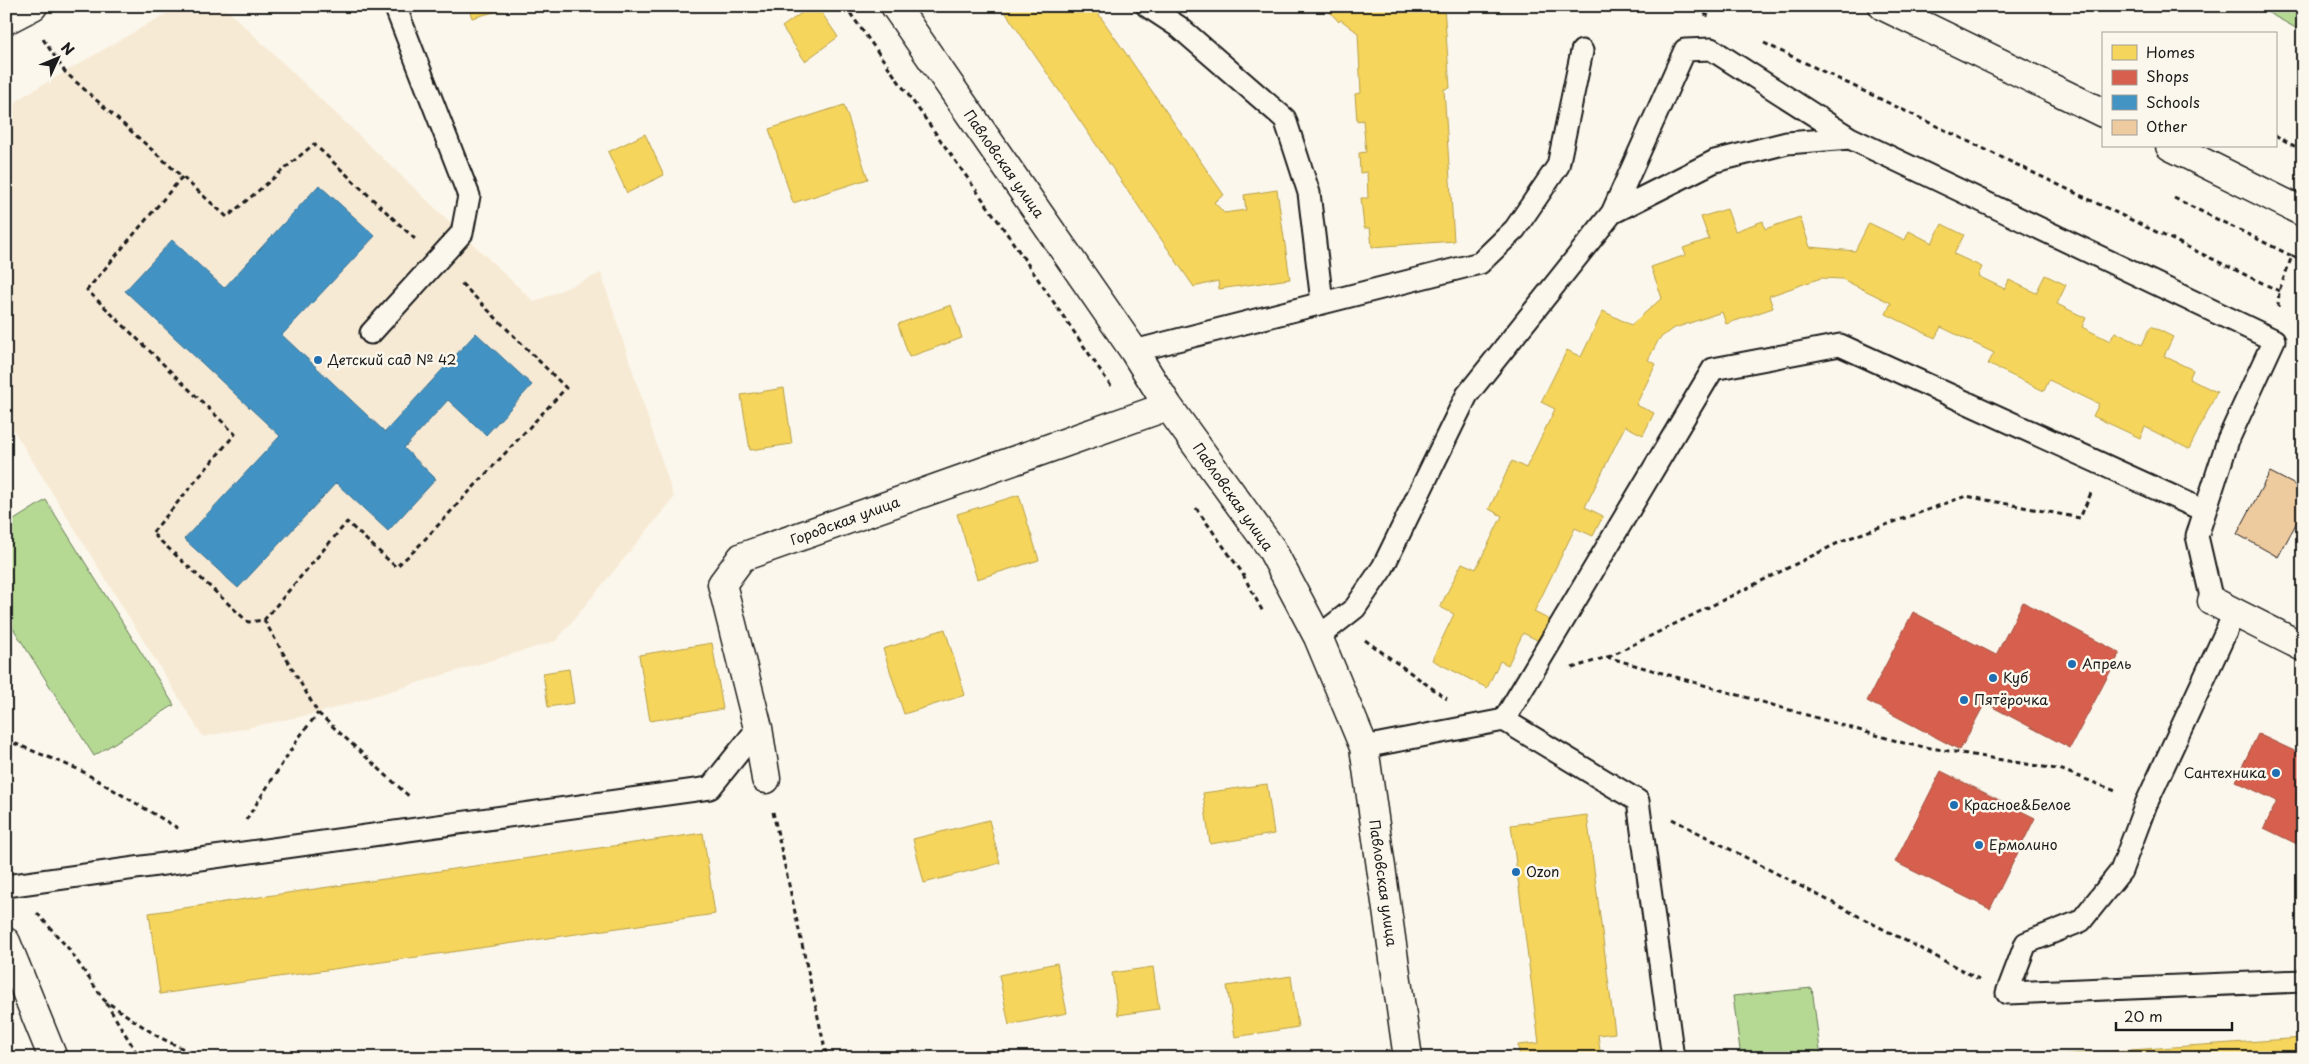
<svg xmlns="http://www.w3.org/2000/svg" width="2309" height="1064" font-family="'Playpen Sans',sans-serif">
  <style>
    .built { fill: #f7ead5 }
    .green { fill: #b5d993; stroke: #687a58 }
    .homes { fill: #f6d55c; stroke: #b59e49 }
    .shops { fill: #d6604d; stroke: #9e4c3e }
    .schools { fill: #4393c3; stroke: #376f91 }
    .building { fill: #eeca9f; stroke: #1c1c1c }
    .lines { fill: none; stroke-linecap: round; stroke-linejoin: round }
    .service-casing { stroke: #1c1c1c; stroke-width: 25 }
    .minor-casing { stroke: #1c1c1c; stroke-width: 31 }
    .tertiary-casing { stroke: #1c1c1c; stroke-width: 31 }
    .path { stroke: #1c1c1c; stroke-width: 3; stroke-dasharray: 5 4; stroke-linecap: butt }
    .service { stroke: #fbf7ec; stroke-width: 21 }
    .minor { stroke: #fbf7ec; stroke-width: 28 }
    .tertiary { stroke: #fbf7ec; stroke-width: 28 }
    .poi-dot { fill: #1f6fb2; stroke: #fbf7ec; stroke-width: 2 }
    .labels { text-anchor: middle; stroke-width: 5; stroke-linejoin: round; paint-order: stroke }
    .street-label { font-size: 14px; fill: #1c1c1c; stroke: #fbf7ec }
    .poi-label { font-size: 14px; fill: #1c1c1c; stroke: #fbf7ec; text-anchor: start }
  </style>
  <rect width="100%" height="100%" fill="#fbf7ec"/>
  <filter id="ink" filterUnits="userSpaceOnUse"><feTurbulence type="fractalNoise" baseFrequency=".02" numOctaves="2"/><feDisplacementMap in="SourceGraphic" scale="10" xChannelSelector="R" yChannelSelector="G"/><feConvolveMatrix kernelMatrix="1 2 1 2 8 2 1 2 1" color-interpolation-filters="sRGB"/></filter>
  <g filter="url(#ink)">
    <path class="built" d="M179 6H223L534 302 601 273 674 498 556 641 318 713 203 737 6 418V110L25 95Z"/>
    <path class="green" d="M2256 6H2303V32Z
      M46 500 174 705 94 756 6 617V525Z
      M1812 988 1821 1058H1741L1733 996Z"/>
    <path class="homes" d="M468 6H516L472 18Z
      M811 6H817L838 37 805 61 782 27Z
      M1001 6H1093L1224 195 1214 202 1224 213 1246 210 1244 195 1277 190 1290 279 1219 289 1218 281 1194 287Z
      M1327 6H1444L1450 88 1444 89 1454 241 1372 247 1370 228H1364L1361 198H1368L1367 172 1360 173 1359 153 1366 152 1363 120 1357 121 1355 94 1361 93 1358 33 1341 20 1339 22 1326 8Z
      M844 105 868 179 793 203 769 129Z
      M645 134 664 175 627 193 608 152Z
      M1727 209 1735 231 1763 221 1765 229 1800 217 1810 247 1855 251 1869 223 1905 240 1909 231 1932 243 1942 224 1964 235 1954 254 1982 267 1978 276 2005 289 2009 280 2036 293 2045 275 2066 285 2057 304 2086 318 2082 327 2110 341 2115 332 2142 345 2151 326 2173 337 2164 356 2193 370 2189 379 2217 392 2189 449 2145 427 2140 438 2093 416 2099 404 2049 380 2044 391 1988 364 1994 353 1941 327 1935 338 1886 314 1891 303 1842 279 1821 278 1769 296 1773 308 1726 324 1722 312 1672 329 1659 339 1648 360 1656 364 1636 405 1654 413 1643 435 1625 426 1585 507 1603 516 1593 536 1575 528 1534 612 1552 621 1541 642 1523 633 1508 665 1500 661 1487 688 1432 660 1454 614 1440 607 1462 563 1476 569 1502 516 1489 509 1512 461 1526 468 1555 409 1541 402 1567 350 1581 357 1603 311 1631 325 1662 298 1651 267 1686 255 1683 248 1709 239 1701 217Z
      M951 305 962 338 909 357 898 324Z
      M784 388 792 444 750 450 741 395Z
      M1019 495 1039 560 977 579 957 514Z
      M945 629 965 695 904 714 883 649Z
      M712 643 723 709 650 721 639 655Z
      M569 669 574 703 548 707 543 673Z
      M1267 784 1274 834 1210 844 1203 793Z
      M1587 815 1615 1033 1598 1035 1601 1058H1520L1518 1045 1539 1043 1511 825Z
      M989 820 1000 863 924 883 913 839Z
      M703 833 715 914 160 994 149 913Z
      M1057 963 1067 1013 1009 1025 999 975Z
      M1153 967 1159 1009 1118 1015 1112 973Z
      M1291 976 1298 1027 1235 1037 1227 986Z
      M2303 1038V1058H2015Z
      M1071 1052 1072 1058H1045Z"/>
    <path class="shops" d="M2023 602 2120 653 2070 748 1985 703 1960 750 1867 701 1913 612 1996 655Z
      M2258 734 2303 755V847L2264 828 2277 801 2235 781Z
      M1941 771 2035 818 1990 909 1895 862Z"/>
    <path class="schools" d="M319 185 375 236 282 335 385 432 476 333 532 385 486 435 448 400 404 448 436 479 388 531 336 483 238 588 184 539 280 436 125 291 172 240 224 288Z"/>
    <path class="building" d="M2270 472 2303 489V511L2278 557 2237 534Z"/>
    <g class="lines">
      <defs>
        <path id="service" d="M1147 6 1179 27 1285 119 1309 193 1322 302
          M1612 213 1685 50 1711 49 1850 138
          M371 333 462 233 469 196 395 6
          M1134 351 1480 263 1515 229 1558 166 1582 51
          M2235 612 2146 804 2121 871 2081 921 2026 943 2007 993 2303 981
          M1318 637 1355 608 1383 567 1467 395 1612 213 1715 161 1787 143 1850 138 2274 340 2228 440 2197 536 2212 601
          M1504 720 1713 369 1840 345 2205 511
          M1364 747 1504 720 1638 801 1673 1058
          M6 886 710 788 758 728"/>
        <path id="minor" d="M895 6 1134 351 1168 406 1271 548 1318 637 1364 747 1408 1058
          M6 20 33 6
          M2212 601 2303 647
          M766 779 758 728 722 584 742 557 1168 406
          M6 942 53 1058"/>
        <path id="tertiary" d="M1883 6 2103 113
          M2170 146 2303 212"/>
      </defs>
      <use href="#service" class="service-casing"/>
      <use href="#minor" class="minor-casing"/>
      <use href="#tertiary" class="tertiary-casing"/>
      <path class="path" d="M845 6 1001 225 1113 389
        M1688 6 1709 16
        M43 39 65 72 227 217 314 144 415 239
        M1764 43 2279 291
        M2275 135 2303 151
        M182 177 87 290 235 434 152 533 248 622 264 620 347 522 396 567 414 551 566 388 459 281
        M2174 198 2292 256 2279 291 2278 307
        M2292 256 2303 261
        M1196 508 1241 571 1263 612
        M264 620 318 713 411 798
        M1365 640 1447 699
        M1608 657 1844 540 1966 496 2080 518 2091 493
        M1572 668 1607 657 1907 744 2062 770 2118 792
        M6 740 80 770 181 830
        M773 812 827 1058
        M1672 819 1979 979
        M246 820 300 736 318 713
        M37 913 68 948 104 1000 157 1036 202 1058
        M106 1003 140 1058"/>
      <use href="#service" class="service"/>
      <use href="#minor" class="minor"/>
      <use href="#tertiary" class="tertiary"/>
    </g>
  </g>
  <g class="poi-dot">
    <circle cx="318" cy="360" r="5"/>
    <circle cx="2072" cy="664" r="5"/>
    <circle cx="1993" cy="678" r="5"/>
    <circle cx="1964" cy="700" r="5"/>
    <circle cx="2276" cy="773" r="5"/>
    <circle cx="1954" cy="805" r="5"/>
    <circle cx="1979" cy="845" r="5"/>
    <circle cx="1516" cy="872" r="5"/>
  </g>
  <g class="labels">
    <g class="street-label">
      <text transform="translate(1004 164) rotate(55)" y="5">Павловская улица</text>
      <text transform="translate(1233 497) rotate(55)" y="5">Павловская улица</text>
      <text transform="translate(845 521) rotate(-20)" y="5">Городская улица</text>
      <text transform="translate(1383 883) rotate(82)" y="5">Павловская улица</text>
    </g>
    <g class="poi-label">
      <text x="328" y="365">Детский сад № 42</text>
      <text x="2082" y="669">Апрель</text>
      <text x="2003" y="683">Куб</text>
      <text x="1974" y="705">Пятёрочка</text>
      <text x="2266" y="778" text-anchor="end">Сантехника</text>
      <text x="1964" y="810">Красное&amp;Белое</text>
      <text x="1989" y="850">Ермолино</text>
      <text x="1526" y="877">Ozon</text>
    </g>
  </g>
  <rect width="2309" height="1064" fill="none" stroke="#fbf7ec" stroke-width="25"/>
  <rect x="12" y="12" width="2284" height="1039" fill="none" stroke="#1c1c1c" stroke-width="2" filter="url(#ink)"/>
  <rect x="2102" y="32" width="175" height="115" fill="#fbf7ec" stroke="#a29f99"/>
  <rect x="2112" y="45" width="25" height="15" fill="#f6d55c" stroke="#a29f99"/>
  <text x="2146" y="58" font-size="15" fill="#1c1c1c">Homes</text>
  <rect x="2112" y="70" width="25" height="15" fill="#d6604d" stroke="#a29f99"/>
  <text x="2146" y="82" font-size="15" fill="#1c1c1c">Shops</text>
  <rect x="2112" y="95" width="25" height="15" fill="#4393c3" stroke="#a29f99"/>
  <text x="2146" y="108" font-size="15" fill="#1c1c1c">Schools</text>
  <rect x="2112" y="120" width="25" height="15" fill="#eeca9f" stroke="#a29f99"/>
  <text x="2146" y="132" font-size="15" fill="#1c1c1c">Other</text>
  <g transform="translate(58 58) rotate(46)" stroke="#fbf7ec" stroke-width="4" paint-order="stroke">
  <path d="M0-4L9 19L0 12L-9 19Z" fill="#1c1c1c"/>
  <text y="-8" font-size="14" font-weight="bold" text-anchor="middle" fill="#1c1c1c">N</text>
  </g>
  <path d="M2116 1022v8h116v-8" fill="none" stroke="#1c1c1c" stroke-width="2.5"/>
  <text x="2124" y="1022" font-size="15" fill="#1c1c1c" stroke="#fbf7ec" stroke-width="4" paint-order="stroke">20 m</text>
</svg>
